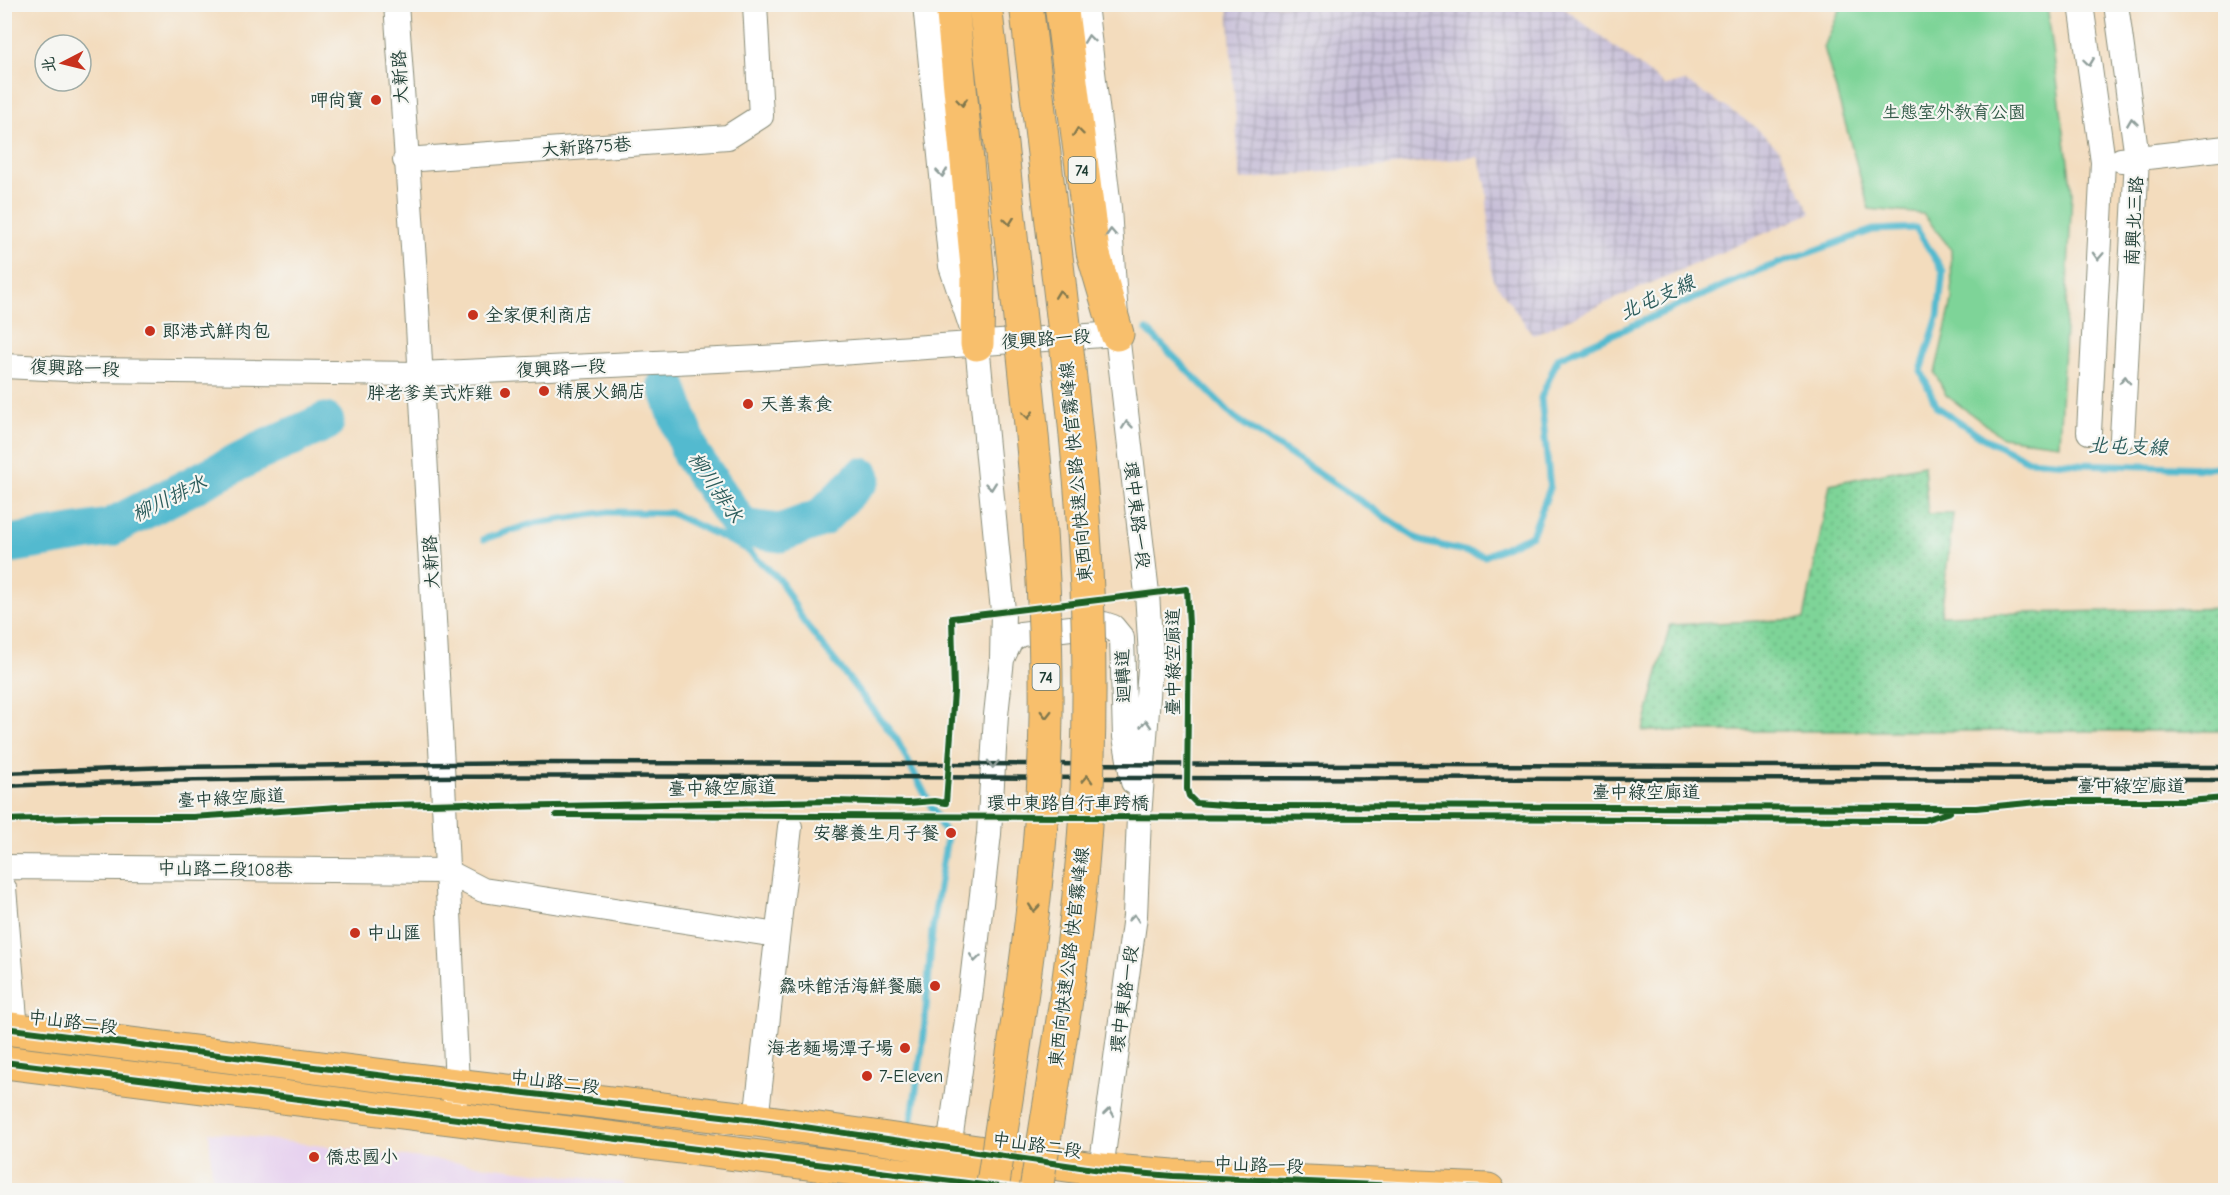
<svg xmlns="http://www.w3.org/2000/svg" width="2230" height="1195" font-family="'Comic Neue','LXGW WenKai TC',sans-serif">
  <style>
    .built { fill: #e7d2ef }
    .industrial { fill: url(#industrial-grid) }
    .grass { fill: url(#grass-dots); stroke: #4e8866; stroke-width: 1.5 }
    .park { fill: #7ed498; stroke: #4e8866; stroke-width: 1.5 }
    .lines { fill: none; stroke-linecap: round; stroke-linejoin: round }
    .stream { stroke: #52bacf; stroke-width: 7 }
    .river { stroke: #52bacf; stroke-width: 39 }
    .minor-casing { stroke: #898c78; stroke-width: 26 }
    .primary-casing { stroke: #898c78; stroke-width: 35 }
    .trunk-casing { stroke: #898c78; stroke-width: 35 }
    .minor { stroke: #fff; stroke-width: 24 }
    .primary { stroke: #f8bf6c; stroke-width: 33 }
    .trunk { stroke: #f8bf6c; stroke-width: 33 }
    .rail { stroke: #1f3d34; stroke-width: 4.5 }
    .trunk-bridge-casing { stroke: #898c78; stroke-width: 35; stroke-linecap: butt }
    .trunk-bridge { stroke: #f8bf6c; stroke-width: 33 }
    .cycleway-casing { stroke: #f6f6f2; stroke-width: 10 }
    .cycleway { stroke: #1b5e20; stroke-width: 6 }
    .oneway { stroke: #8f9e9a }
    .oneway2 { stroke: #81784d }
    .poi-dot { fill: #c8321e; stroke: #f6f6f2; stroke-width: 2 }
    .labels { text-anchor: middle; stroke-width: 4.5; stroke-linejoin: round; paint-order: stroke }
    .shield { fill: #f6f6f2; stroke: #60746d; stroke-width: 1.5 }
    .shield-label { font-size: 16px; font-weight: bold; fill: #1f3d34 }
    .street-label { font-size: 18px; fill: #1f3d34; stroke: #f6f6f2 }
    .poi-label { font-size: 18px; fill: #1f3d34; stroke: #f6f6f2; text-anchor: start }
    .park-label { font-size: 18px; fill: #325b48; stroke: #f6f6f2 }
    .water-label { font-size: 20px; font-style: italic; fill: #2c5c5b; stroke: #f6f6f2 }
  </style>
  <defs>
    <pattern id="industrial-grid" width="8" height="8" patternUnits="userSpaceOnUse" patternTransform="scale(1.5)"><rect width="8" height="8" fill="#c8bfd8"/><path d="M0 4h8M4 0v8" fill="none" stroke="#a29cb0"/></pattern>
    <pattern id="grass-dots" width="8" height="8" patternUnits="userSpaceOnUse" patternTransform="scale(1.5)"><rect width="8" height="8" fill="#7ed498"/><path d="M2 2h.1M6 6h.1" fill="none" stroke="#67ad7d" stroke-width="1.8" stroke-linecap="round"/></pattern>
  </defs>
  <rect width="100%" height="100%" fill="#f6f6f2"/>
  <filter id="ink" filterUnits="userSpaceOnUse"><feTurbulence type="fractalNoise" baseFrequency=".0167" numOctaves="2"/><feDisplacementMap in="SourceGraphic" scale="12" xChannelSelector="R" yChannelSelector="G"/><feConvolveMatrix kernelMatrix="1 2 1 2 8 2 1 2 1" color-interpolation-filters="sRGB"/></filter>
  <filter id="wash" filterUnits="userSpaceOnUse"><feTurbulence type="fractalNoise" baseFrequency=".008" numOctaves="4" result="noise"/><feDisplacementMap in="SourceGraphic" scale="24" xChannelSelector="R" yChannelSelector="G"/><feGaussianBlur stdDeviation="1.35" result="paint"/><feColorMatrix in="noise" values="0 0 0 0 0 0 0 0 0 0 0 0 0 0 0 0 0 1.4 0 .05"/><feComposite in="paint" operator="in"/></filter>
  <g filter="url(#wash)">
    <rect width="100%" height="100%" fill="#f3dcbd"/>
    <path class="built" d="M209 1132 624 1183 623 1190H213Z"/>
    <path class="industrial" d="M1228 5H1560L1666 86 1685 81 1752 124 1780 150 1811 213 1533 335 1492 278 1486 183 1478 157 1240 180Z"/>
    <path class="grass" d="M1924 465 1928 514H1953L1941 615 2225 608V731H1643L1670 625 1804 619 1830 484Z"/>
    <path class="park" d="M1842 5H2047L2072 192 2059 444 2002 437 1946 395 1935 373 1952 301 1951 249 1923 214 1869 209 1824 47Z"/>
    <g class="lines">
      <path class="stream" d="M1147 330 1235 418 1421 541 1485 556 1532 535 1550 488 1541 398 1558 358 1760 270 1873 230 1916 228 1943 271 1938 316 1921 371 1937 407 1985 439 2028 460 2081 464 2207 468 2226 466
        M484 539 535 523 609 512 671 513 745 548 780 580 804 622 897 740 947 837 932 932 924 1035 910 1132"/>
      <path class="river" d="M667 385 691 454 742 528 780 533 821 518 862 477
        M4 545 109 528 256 453 325 422"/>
    </g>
  </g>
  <g filter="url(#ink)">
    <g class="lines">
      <defs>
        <path id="minor" d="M396 4 416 289 444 803 457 1085 455 1101
          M925 4 951 266 977 344 1003 611 1002 659 996 715 989 834 970 999 949 1148
          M1085 4 1109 208 1117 334 1147 593 1151 656 1139 817 1135 916 1101 1170
          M2081 4 2103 162 2089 432
          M2116 4 2137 158 2122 438
          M405 160 728 137 761 116 755 4
          M2121 160 2226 148
          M4 366 87 370 420 374 781 357 1117 334
          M1002 659 1011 640 1021 634 1104 624 1113 627 1122 638 1125 737 1133 782
          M4 867 446 871 483 890 777 935
          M4 888 16 1030
          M756 1120 790 827"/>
        <path id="primary" d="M4 1028 457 1085 756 1120 1101 1170 1173 1176 1488 1190
          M4 1062 1023 1190"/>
        <path id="trunk" d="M952 4 978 277 977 344
          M985 4 1003 162
          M1026 4 1045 162
          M1061 4 1093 252 1117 334"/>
      </defs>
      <use href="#minor" class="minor-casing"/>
      <use href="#primary" class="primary-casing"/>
      <use href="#trunk" class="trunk-casing"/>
      <use href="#minor" class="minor"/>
      <use href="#primary" class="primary"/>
      <use href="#trunk" class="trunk"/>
      <path class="rail" d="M4 773 170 767 542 763 2226 767
        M4 786C376 772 748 777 1121 778 1489 780 1857 779 2226 780"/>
      <defs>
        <path id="trunk-bridge" d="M992 1190C1016 1033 1044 876 1046 716 1048 531 1022 346 1003 162
          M1036 1190C1056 1064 1079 938 1086 809 1092 692 1089 573 1078 456 1069 358 1056 260 1045 162"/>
      </defs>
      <use href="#trunk-bridge" class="trunk-bridge-casing"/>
      <use href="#trunk-bridge" class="trunk-bridge"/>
      <defs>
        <path id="cycleway" d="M556 815 1924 820 1950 812
          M4 820 103 817H193L352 806 467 803 494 807 834 801 908 803 934 801 946 803 954 692 952 618 1187 589 1189 625 1187 789 1189 796 1196 803 1236 806 1976 808 2049 801H2187L2226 798
          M4 1028 457 1085 756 1120 1101 1170 1173 1176 1488 1190
          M4 1062 1023 1190"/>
      </defs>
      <use href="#cycleway" class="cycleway-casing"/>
      <use href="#cycleway" class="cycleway"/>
    </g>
    <defs><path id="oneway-chevron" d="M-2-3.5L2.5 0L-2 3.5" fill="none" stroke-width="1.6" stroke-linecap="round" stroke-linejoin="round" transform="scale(1.5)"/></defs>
    <g class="oneway">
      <use href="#oneway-chevron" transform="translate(1089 39) rotate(-97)"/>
      <use href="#oneway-chevron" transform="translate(2089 62) rotate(82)"/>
      <use href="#oneway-chevron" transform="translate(2132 122) rotate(-98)"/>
      <use href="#oneway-chevron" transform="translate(942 173) rotate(84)"/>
      <use href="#oneway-chevron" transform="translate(1111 233) rotate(-93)"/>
      <use href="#oneway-chevron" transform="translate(2098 256) rotate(93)"/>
      <use href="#oneway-chevron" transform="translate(2125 380) rotate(-87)"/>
      <use href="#oneway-chevron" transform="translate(1127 425) rotate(-96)"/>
      <use href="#oneway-chevron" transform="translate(991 486) rotate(84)"/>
      <use href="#oneway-chevron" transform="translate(1146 724) rotate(-86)"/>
      <use href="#oneway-chevron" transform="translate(993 764) rotate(93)"/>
      <use href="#oneway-chevron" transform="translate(1134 918) rotate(-84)"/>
      <use href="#oneway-chevron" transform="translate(975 958) rotate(97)"/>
      <use href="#oneway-chevron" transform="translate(1109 1112) rotate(-82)"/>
    </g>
    <g class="oneway2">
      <use href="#oneway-chevron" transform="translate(962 102) rotate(85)"/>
      <use href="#oneway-chevron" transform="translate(1078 132) rotate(-97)"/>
      <use href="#oneway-chevron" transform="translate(1009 221) rotate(84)"/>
      <use href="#oneway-chevron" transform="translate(1060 294) rotate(-97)"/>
      <use href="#oneway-chevron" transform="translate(1028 415) rotate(84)"/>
      <use href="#oneway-chevron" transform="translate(1046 714) rotate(90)"/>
      <use href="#oneway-chevron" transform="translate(1087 779) rotate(-88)"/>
      <use href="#oneway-chevron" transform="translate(1034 908) rotate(96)"/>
    </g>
  </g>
  <g class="poi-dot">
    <circle cx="376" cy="100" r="6"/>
    <circle cx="473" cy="315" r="6"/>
    <circle cx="150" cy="331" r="6"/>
    <circle cx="544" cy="391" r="6"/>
    <circle cx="505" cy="393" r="6"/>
    <circle cx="748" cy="404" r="6"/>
    <circle cx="951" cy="833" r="6"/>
    <circle cx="355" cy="933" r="6"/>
    <circle cx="935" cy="986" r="6"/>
    <circle cx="905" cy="1048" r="6"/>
    <circle cx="867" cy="1076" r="6"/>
    <circle cx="314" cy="1157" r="6"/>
  </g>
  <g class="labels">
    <g class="shield">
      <rect x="1068.5" y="157" width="27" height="26" rx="4.5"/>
      <rect x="1032.5" y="664" width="27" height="26" rx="4.5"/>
    </g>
    <g class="shield-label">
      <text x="1082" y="176">74</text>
      <text x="1046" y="683">74</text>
    </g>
    <g class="street-label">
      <text transform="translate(400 77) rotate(-93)" y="6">大新路</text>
      <text transform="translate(586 147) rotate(-4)" y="6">大新路75巷</text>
      <text transform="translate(2134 221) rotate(-87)" y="6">南興北三路</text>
      <text transform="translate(1046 339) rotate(-4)" y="6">復興路一段</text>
      <text transform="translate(75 368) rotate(2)" y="6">復興路一段</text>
      <text transform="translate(561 368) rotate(-3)" y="6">復興路一段</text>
      <text transform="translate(1076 472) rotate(-95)" y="6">東西向快速公路 快官霧峰線</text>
      <text transform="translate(1137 515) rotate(83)" y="6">環中東路一段</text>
      <text transform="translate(431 562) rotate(-93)" y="6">大新路</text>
      <text transform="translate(1173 662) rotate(-90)" y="6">臺中綠空廊道</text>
      <text transform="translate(1123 676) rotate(-92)" y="6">迴轉道</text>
      <text x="2131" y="792">臺中綠空廊道</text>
      <text transform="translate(722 788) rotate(-1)" y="6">臺中綠空廊道</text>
      <text x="1646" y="798">臺中綠空廊道</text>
      <text transform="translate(231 798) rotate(-3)" y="6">臺中綠空廊道</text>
      <text x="1068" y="809">環中東路自行車跨橋</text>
      <text transform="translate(225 869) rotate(1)" y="6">中山路二段108巷</text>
      <text transform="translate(1069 957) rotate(-83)" y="6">東西向快速公路 快官霧峰線</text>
      <text transform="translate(1124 999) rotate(-82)" y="6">環中東路一段</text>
      <text transform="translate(73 1022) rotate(7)" y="6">中山路二段</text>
      <text transform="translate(555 1082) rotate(7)" y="6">中山路二段</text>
      <text transform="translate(1037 1145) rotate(8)" y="6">中山路二段</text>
      <text transform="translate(1259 1165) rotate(2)" y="6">中山路一段</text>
    </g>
    <g class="poi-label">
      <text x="364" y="106" text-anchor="end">呷尚寶</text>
      <text x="485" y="321">全家便利商店</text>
      <text x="162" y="337">郎港式鮮肉包</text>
      <text x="556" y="397">精展火鍋店</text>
      <text x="493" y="399" text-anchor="end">胖老爹美式炸雞</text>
      <text x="760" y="410">天善素食</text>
      <text x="939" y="839" text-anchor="end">安馨養生月子餐</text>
      <text x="367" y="939">中山匯</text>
      <text x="923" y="992" text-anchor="end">鱻味館活海鮮餐廳</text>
      <text x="893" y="1054" text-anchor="end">海老麵場潭子場</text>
      <text x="879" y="1082">7-Eleven</text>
      <text x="326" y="1163">僑忠國小</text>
    </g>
    <g class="park-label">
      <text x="1954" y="118">生態室外教育公園</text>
    </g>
    <g class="water-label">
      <text transform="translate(1657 297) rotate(-24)" y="7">北屯支線</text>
      <text transform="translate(2128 446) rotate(2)" y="7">北屯支線</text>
      <text transform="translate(716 487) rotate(56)" y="7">柳川排水</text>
      <text transform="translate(169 498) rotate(-26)" y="7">柳川排水</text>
    </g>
  </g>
  <rect width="2230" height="1195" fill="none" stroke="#f6f6f2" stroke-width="24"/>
  <g transform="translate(63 63) rotate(263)"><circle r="28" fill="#f6f6f2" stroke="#a0aca6" stroke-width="1.5"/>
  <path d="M0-4.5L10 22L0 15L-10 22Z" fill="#c8321e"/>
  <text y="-9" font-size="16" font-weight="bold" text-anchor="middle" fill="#1f3d34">北</text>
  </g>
</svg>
